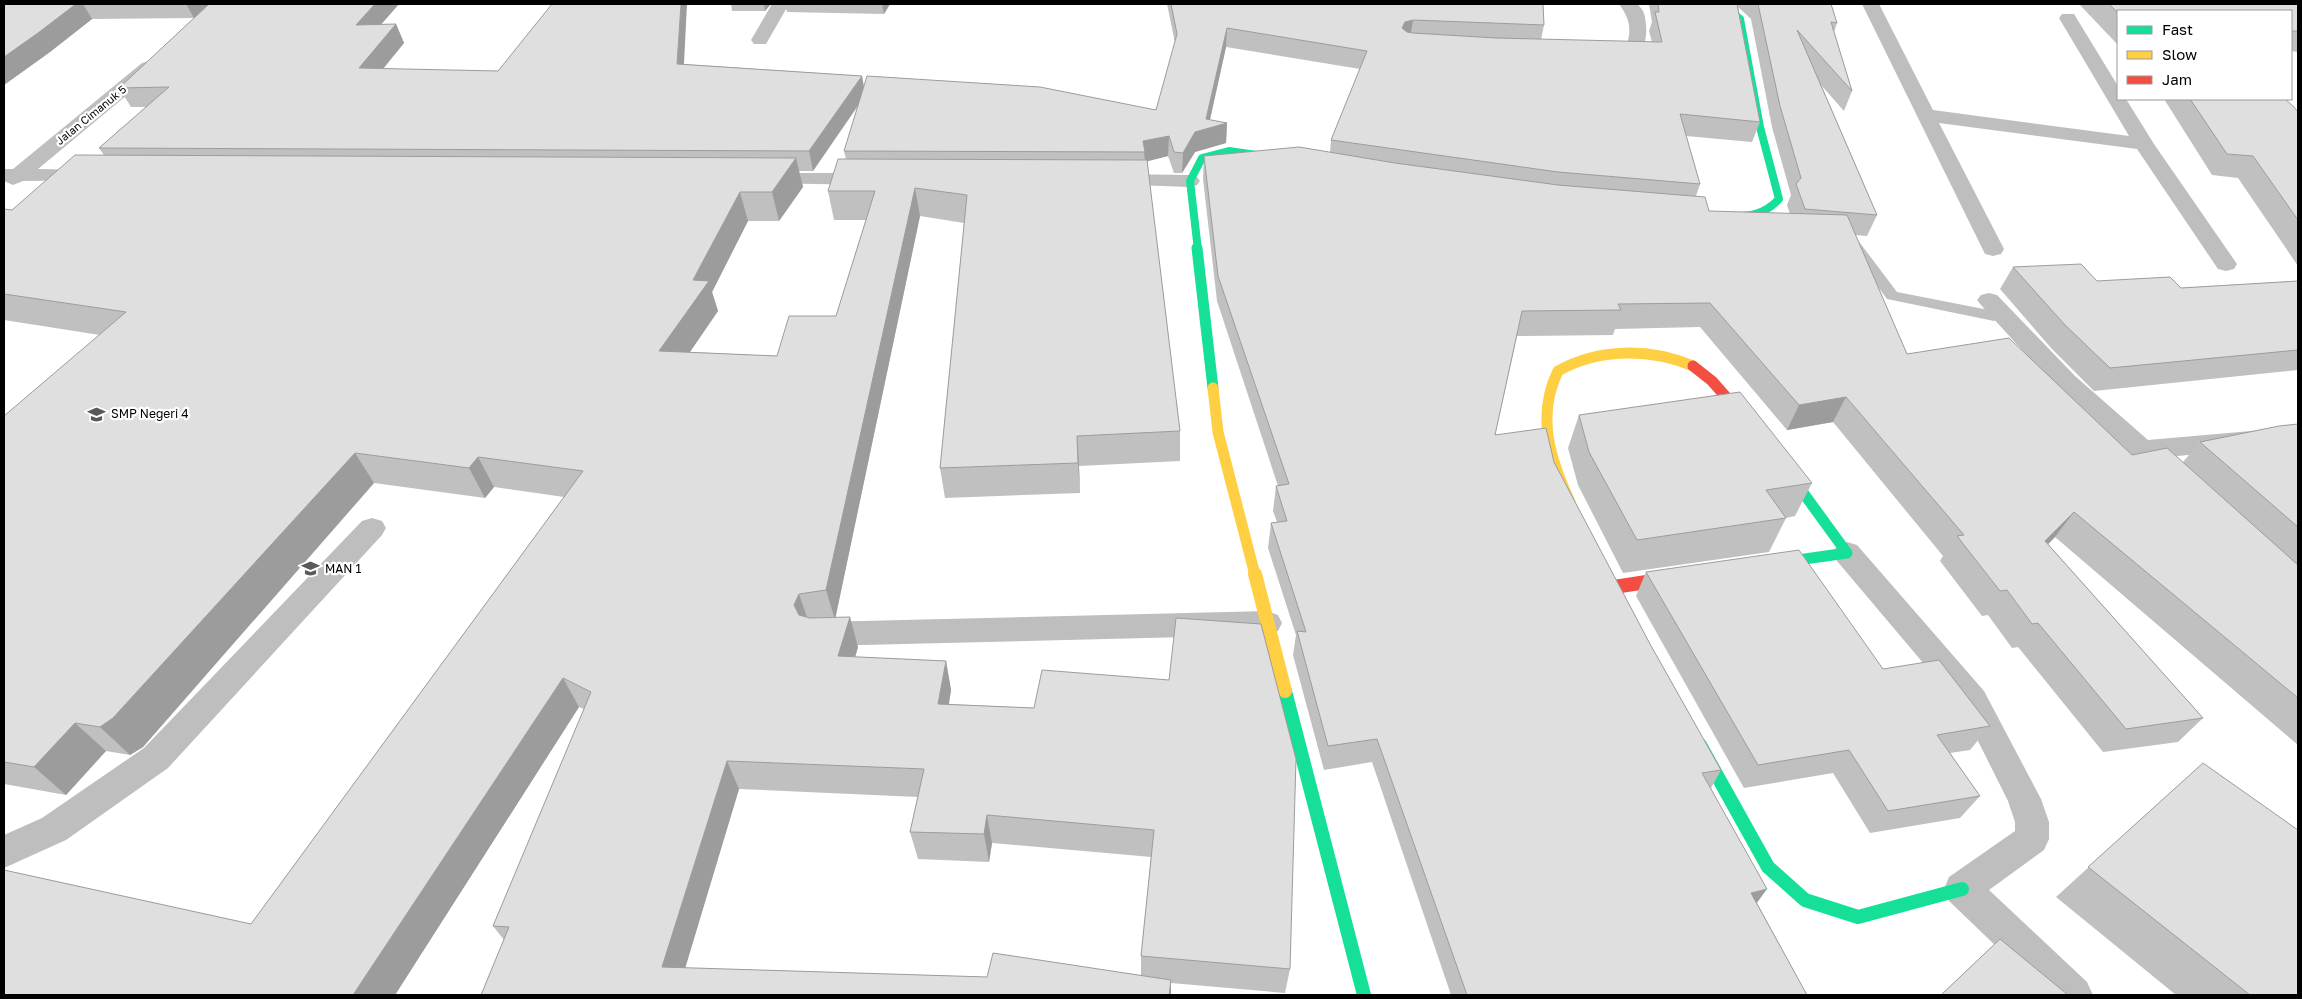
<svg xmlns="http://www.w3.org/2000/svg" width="2302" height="999" font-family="'Golos Text',sans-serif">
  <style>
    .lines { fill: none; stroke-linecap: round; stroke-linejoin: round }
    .stream { fill: #bfbfbf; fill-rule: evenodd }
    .lane { fill: #bebebe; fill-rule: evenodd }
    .street { fill: #bebebe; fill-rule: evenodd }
    .fast-far2 { stroke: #16e098; stroke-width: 8 }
    .fast-far1 { stroke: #16e098; stroke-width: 11 }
    .fast { stroke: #16e098; stroke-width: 14 }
    .slow-far1 { stroke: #ffcf43; stroke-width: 11 }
    .slow { stroke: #ffcf43; stroke-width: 14 }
    .jam-far1 { stroke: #f24e42; stroke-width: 11 }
    .jam { stroke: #f24e42; stroke-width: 14 }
    .wall { fill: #c0c0c0; fill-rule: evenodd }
    .shaded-wall { fill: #9c9c9c }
    .building { fill: #dfdfdf; stroke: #9c9c9c }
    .labels { text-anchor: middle; stroke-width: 4.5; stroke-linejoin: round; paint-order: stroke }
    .far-street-label { font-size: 11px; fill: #000; stroke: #fff }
    .poi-label { font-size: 12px; fill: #000; stroke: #fff; text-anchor: start }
  </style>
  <rect width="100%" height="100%" fill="#fff"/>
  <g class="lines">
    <path class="stream" d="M1852 238 1857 239 1897 292 1994 311 2002 316 1994 321 1887 299 1845 242Z"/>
    <path class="lane" d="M372 518 382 521 386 528 382 535 168 768 66 840 4 868V835L42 818 144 748 362 521Z"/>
    <path class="street" d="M772 4H789L766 44H754L751 40Z
      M1619 4H1637C1645 11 1645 16 1646 25 1649 58 1625 64 1598 57L1595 53 1598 49 1627 45C1632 27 1629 18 1619 4Z
      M1862 4H1879L1933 110 2129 136 2059 18 2062 14H2074L2118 86V99H2126L2154 144 2237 264 2234 269 2226 271 2218 269 2137 149 1939 123 2004 249 2001 254 1993 256 1985 254Z
      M149 61 156 63 158 67 156 71 38 169 90 170 97 172 100 176 97 180 23 181 13 185 4 181V169H13L142 63Z
      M763 173H870L877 175 880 179 877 183 870 185 756 183 753 179 756 175Z
      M1113 174 1190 175 1197 177 1200 181 1197 185 1190 187 1106 184 1103 180 1106 176Z
      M1989 293 1997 295 2075 376 2148 440 2298 427V445L2166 457 2183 471 2187 478 2183 485 2173 488 2163 485 2057 388 1981 305 1977 300 1981 295Z
      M1847 542 1857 545 1984 691 2041 799 2049 822V839L2044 850 1989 890 2087 982 2093 995H2047L1949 901 1944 889 1949 877 2015 831V822L2008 801 1962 709 1837 561 1833 553 1837 545Z
      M1267 611 1278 615 1282 623 1278 631 1267 635 820 646 809 643 805 634 809 625 820 622Z"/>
    <path class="fast-far2" d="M1721 4 1740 19 1760 127 1779 199C1764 215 1749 217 1728 216
      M1198 250 1190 181 1202 158 1229 151 1276 158"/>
    <path class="fast-far1" d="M1197 248 1213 388
      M1769 564 1847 553 1783 465"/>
    <path class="fast" d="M1285 691 1364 995
      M1700 745 1768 867 1805 900 1858 917 1962 889"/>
    <path class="slow-far1" d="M1213 388 1218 432 1255 575
      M1570 502C1550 459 1536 416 1558 371 1599 348 1650 348 1693 366"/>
    <path class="slow" d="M1255 574 1285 691"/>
    <path class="jam-far1" d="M1693 366 1712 381 1748 422"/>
    <path class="jam" d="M1614 587 1679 577"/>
  </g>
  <path class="wall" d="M4 4H399L381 24H396L404 43 383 69 498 71 684 64 862 76 864 86 1156 110 1175 43 1167 4H1543L1544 25 1541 40 1652 42 1649 31 1652 22 1649 4H1831L1837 23 1834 32 1852 91 1844 111 1821 85 1877 215 1867 236 1855 235 1907 354 2132 455 2183 462 2200 442 2298 424V745L2055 537 2048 544 2203 718 2178 742 2103 752 2018 647 2012 648 1988 615 1982 616 1940 561 1943 556 1833 422 1787 430 1700 327 1615 329 1613 335 1517 336 1495 435 1554 462 1650 644 1721 770 1711 788 1757 903 1807 995H1451L1372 762 1324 770 1293 655 1296 635 1268 548 1271 523 1277 522 1273 511 1276 486H1278L1217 301 1203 179 1204 156 1330 152 1331 140 1360 69 1226 47 1210 120 1227 123 1226 143 1195 152 1182 173H1174L1168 156 1147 161 1180 431V461L1079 466 1080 493 945 498 940 468 964 223 920 216 835 618 858 647 855 657 946 661 951 690 949 704 1034 708 1290 969 1285 993 1171 983 481 995 504 940 493 926 584 709 579 707 395 995H4L251 924 564 497 494 487 485 498 374 483 143 747 130 755 106 751 66 795 4 784V416L100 335 4 320V209L12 210 104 155 99 148 146 107H131L119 88 194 18 92 19 50 52 4 85ZM1738 7 1751 19 1772 127 1791 195 1787 205 1790 214 1709 211 1696 196 1700 184 1686 136 1752 142 1760 122ZM858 106 844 151 846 159 828 191 834 220H866L836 316 777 356 690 352 718 311 712 292 748 221H779L803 187 799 171H813ZM739 789 918 797 910 832 918 859 989 862 992 843 1151 857 1141 956V975L987 977 685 968Z
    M731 4H771L765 11H732Z
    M785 4H890L884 14 787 12Z
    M2079 4H2298V52L2291 51V11H2118V45Z
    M2164 99H2285L2298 112V266L2238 178 2212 175Z
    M2013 267 2097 281 2181 288 2298 281V370L2094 391 2051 348 2000 289Z
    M1579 415 1812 483 1795 516 1786 518 1769 552 1623 573 1578 485 1568 448Z
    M1646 572 1990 726 1970 750 1950 753 1980 796 1960 818 1870 833 1833 773 1744 788 1636 596Z
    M2203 763 2298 995H2176L2056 897Z
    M2000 939 2068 995H1941Z"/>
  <path class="shaded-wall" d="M76 4H83L92 19 50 52 4 85V57Z
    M186 4H211L194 18Z
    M375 4H399L365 43 356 25Z
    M681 4H687L683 83 677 64Z
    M764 4H771L765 11Z
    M882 4H890L884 14Z
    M1413 20 1410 39 1402 28 1405 22Z
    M396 24 404 43 368 87 359 68Z
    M1227 28 1226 47 1208 128 1227 123 1226 143 1195 152 1182 173 1183 153 1195 132 1206 119Z
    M862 76 865 95 813 171 809 151Z
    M1169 136 1168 156 1145 162 1143 141Z
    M796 158 803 187 779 221 772 192Z
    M915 188 920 216 835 620 826 590Z
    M740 192 748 221 712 292 718 311 670 381 659 351 693 280Z
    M1846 397 1833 422 1787 430 1799 405Z
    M1077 436 1079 466 1080 493 1078 463Z
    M355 453 374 483 143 747 130 755 100 727Z
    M478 457 494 487 485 498 469 468Z
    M2074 512 2055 537 2027 566 2045 541Z
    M799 594 809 623 803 635 794 605Z
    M850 617 858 647 847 686 838 656Z
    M946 661 951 690 944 733 938 704Z
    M563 678 579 707 395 995H353Z
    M75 723 106 751 66 795 34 767Z
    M727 761 739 789 678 992 662 967Z
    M987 815 992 843 989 862 984 834Z
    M1767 889 1751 911V893Z
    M1171 980V995H1169Z"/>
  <path class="building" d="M4 4H76L38 33 4 57Z
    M209 4H375L356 25 396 24 359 68 498 71 552 4H681L677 64 862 76 809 151 99 148 169 87 119 88Z
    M1171 4H1543L1544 25 1413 20 1405 22 1402 28 1407 32 1413 33 1496 38 1662 42 1655 12H1659L1658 4H1737L1760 122 1680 114 1700 184 1558 172 1331 140 1367 51 1227 28 1206 119 1227 123 1195 132 1183 153 1174 152 1169 136 1143 141 1145 152 844 151 867 76 1040 87 1156 110 1177 34Z
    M1758 4H1831L1837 23 1831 22 1852 91 1797 30 1877 215 1805 209 1796 184 1801 178 1780 106Z
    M2109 4H2298V31H2291V11H2118V13Z
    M2190 99H2285L2294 107 2298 112V220L2253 156 2227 154Z
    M1299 147 1395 163 1558 185 1705 197 1709 211 1847 215 1907 354 2009 338 2132 455 2167 448 2298 565V698L2074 512 2045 541 2203 718 2126 729 2038 623 2032 624 2007 590 2000 591 1957 536 1964 535 1846 397 1799 405 1710 303 1618 304 1621 310 1522 311 1495 435 1546 428 1554 462 1650 644 1721 770 1702 773 1767 889 1751 893 1807 995H1467L1377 739 1328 746 1297 631 1306 632 1271 523 1287 521 1276 486 1289 484 1218 276 1204 156Z
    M75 155 796 158 772 192H740L693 280 709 281 659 351 777 356 789 316H836L875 191H828L838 159 1147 160 1180 431 1077 436 1078 463 940 468 967 195 915 188 826 590 799 594 794 605 799 615 810 618 850 617 838 656 946 661 938 704 1034 708 1042 670 1169 680 1176 618 1261 624 1296 759 1290 969 1141 956 1154 830 987 815 984 834 910 832 924 769 727 761 662 967 987 977 993 953 1171 980 1169 995H481L509 927 493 926 591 692 563 678 353 995H4V870L251 924 583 471 478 457 469 468 355 453 113 718 100 727 75 723 34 767 4 762V416L126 312 4 294V209L12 210Z
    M2081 264 2097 281 2170 277 2181 288 2298 281V350L2110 368 2065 325 2013 267Z
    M1740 392 1812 483 1766 490 1786 518 1637 540 1589 452 1579 415Z
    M2298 424V527L2200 442 2279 426Z
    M1799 550 1883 669 1939 660 1990 726 1937 735 1980 796 1888 811 1849 750 1758 765 1646 572Z
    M2203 763 2298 830V995H2250L2088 867Z
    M2000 939 2068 995H1941Z"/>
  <defs>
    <symbol id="school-bare" viewBox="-9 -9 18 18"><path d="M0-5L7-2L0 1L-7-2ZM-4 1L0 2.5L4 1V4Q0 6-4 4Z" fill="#595959" stroke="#fff" stroke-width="2.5" paint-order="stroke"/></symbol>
  </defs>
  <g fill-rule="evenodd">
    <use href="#school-bare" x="84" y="402" width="25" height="25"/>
    <use href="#school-bare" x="298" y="556" width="25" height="25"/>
  </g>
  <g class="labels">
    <g class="far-street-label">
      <text transform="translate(91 115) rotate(-39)" y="4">Jalan Cimanuk 5</text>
    </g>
    <g class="poi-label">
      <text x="111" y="418">SMP Negeri 4</text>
      <text x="325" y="573">MAN 1</text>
    </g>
  </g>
  <rect width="2302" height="999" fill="none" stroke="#000000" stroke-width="10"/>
  <rect x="2117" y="10" width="175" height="90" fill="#ffffff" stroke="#999999"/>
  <rect x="2127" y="26" width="25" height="8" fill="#16e098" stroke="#999999"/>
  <text x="2162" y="35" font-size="15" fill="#000000">Fast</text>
  <rect x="2127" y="51" width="25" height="8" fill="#ffcf43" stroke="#999999"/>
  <text x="2162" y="60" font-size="15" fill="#000000">Slow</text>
  <rect x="2127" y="76" width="25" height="8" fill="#f24e42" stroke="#999999"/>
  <text x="2162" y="85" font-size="15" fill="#000000">Jam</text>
</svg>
